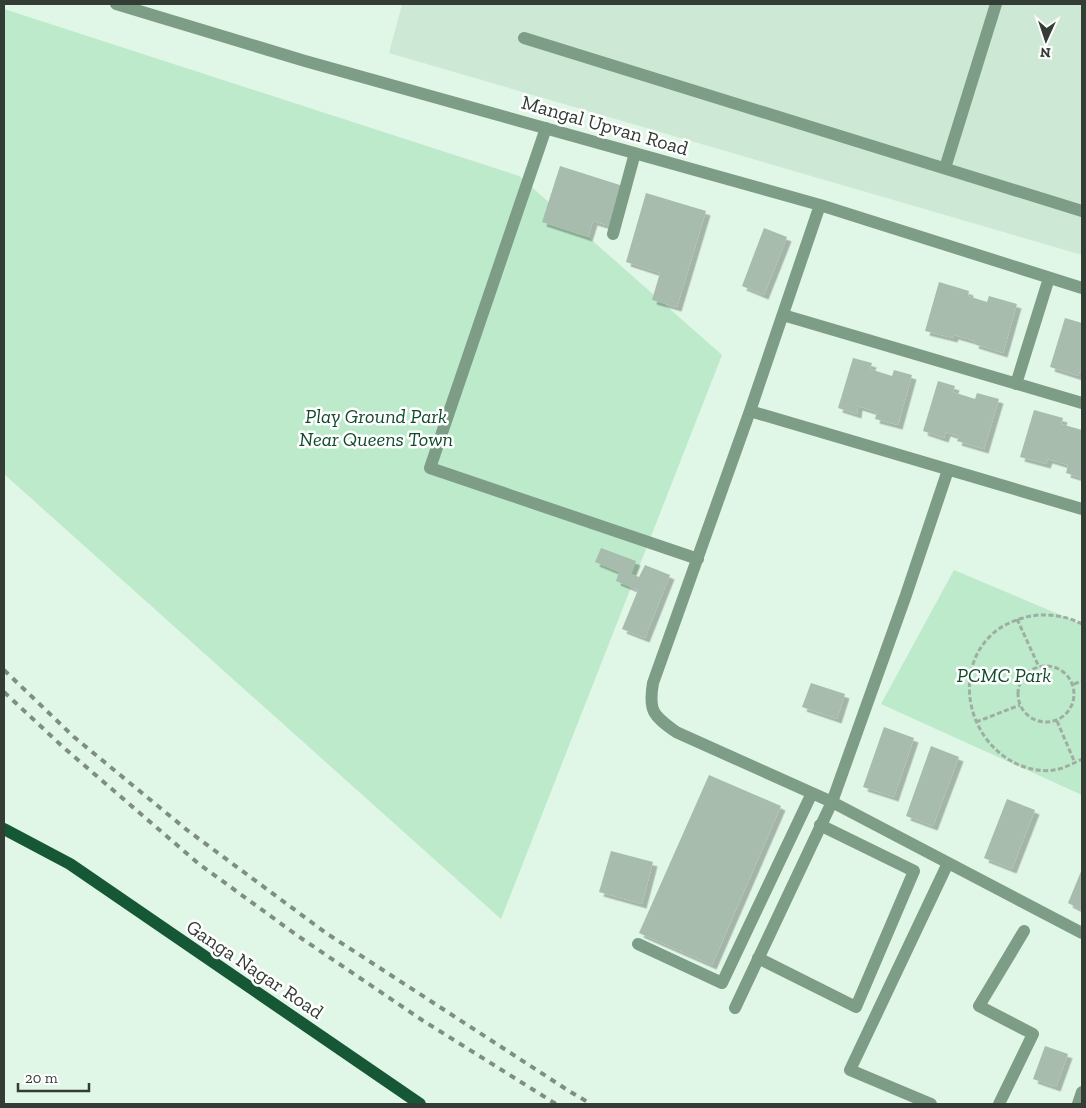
<svg xmlns="http://www.w3.org/2000/svg" width="1086" height="1108" font-family="'Zilla Slab',serif">
  <style>
    .built { fill: #cde9d5 }
    .green { fill: #bceacb }
    .building { fill: #a7bcad; filter: url(#shadow) }
    .lines { fill: none; stroke-linecap: round; stroke-linejoin: round }
    .path { stroke: #9eaea2; stroke-width: 3; stroke-dasharray: 5 2.5; stroke-linecap: butt }
    .minor { stroke: #7d9d87; stroke-width: 12 }
    .major { stroke: #165835; stroke-width: 12 }
    .rail { stroke: #7f8d83; stroke-width: 4; stroke-dasharray: 6 6; stroke-linecap: butt }
    .labels { text-anchor: middle; stroke-width: 5; stroke-linejoin: round; paint-order: stroke }
    .street-label { font-size: 20px; fill: #343c36; stroke: #fff }
    .park-label { font-size: 20px; font-style: italic; fill: #0f4b2c; stroke: #fff }
  </style>
  <defs>
    <filter id="shadow"><feDropShadow dx="4.5" dy="4.5" stdDeviation="0" flood-color="#0004"/></filter>
  </defs>
  <rect width="100%" height="100%" fill="#e0f6e6"/>
  <path class="built" d="M402 4H1082V255L389 53Z"/>
  <path class="green" d="M4 9 519 176 722 355 501 919 4 474Z
    M954 570 1082 624V795L881 704Z"/>
  <path class="building" d="M560 166 623 186 610 226 593 221 588 237 542 222Z
    M646 193 706 211 677 307 652 300 660 273 626 262Z
    M764 228 787 237 764 295 742 286Z
    M939 282 969 291 968 296 987 302 989 296 1017 304 1003 353 974 344 975 341 954 335 953 338 925 331Z
    M1065 318 1082 323V372L1080 371 1078 376 1050 367Z
    M853 358 872 363 870 369 892 376 894 370 912 375 898 425 875 419 877 412 858 406 857 414 838 408Z
    M938 381 955 386 953 392 975 399 977 393 999 399 984 449 957 441 959 436 946 432 944 438 923 431Z
    M1034 410 1063 418 1061 424 1082 430V478L1066 473 1068 465 1048 459 1046 464 1020 457Z
    M601 548 636 561 631 574 639 577 645 565 670 575 645 638 622 629 638 590 616 581 619 572 595 562Z
    M811 683 845 694 837 719 802 707Z
    M884 727 914 738 894 797 863 787Z
    M931 746 959 757 933 826 906 816Z
    M709 775 781 806 712 965 639 933Z
    M1007 799 1035 810 1012 869 984 858Z
    M611 851 653 862 642 904 599 892Z
    M1082 869V910L1068 903Z
    M1045 1046 1068 1054 1056 1087 1033 1079Z"/>
  <g class="lines">
    <path class="path" d="M1017 619 1039 667
      M1082 624C1065 615 1042 612 1023 618 951 637 954 734 1017 764 1028 769 1042 772 1054 770 1063 769 1074 763 1082 759
      M1018 694a28 28 0 1 1 56 0a28 28 0 1 1-56 0Z
      M1074 684 1082 681
      M1057 721 1075 763
      M976 722 1020 705"/>
    <path class="minor" d="M116 4 305 61 820 205 1082 288
      M524 38 1082 211
      M546 128 430 468 698 559
      M945 168 996 4
      M820 205 750 411 653 683C648 712 654 716 676 732L832 802 1082 933
      M613 234 635 153
      M783 315 1082 403
      M1016 384 1049 278
      M750 411 1082 509
      M638 944 722 983 812 793
      M758 958 856 1007 914 871 820 825
      M735 1008 832 802 906 595 948 470
      M931 1104 850 1070 948 863
      M999 1104 1033 1034 979 1006 1024 931
      M1078 1104 1082 1092"/>
    <path class="major" d="M4 829 70 864 420 1104"/>
    <path class="rail" d="M4 670 74 737 187 830 326 933 569 1091 591 1104
      M4 692 63 747 199 864 298 936 422 1020 556 1104"/>
  </g>
  <g class="labels">
    <g class="street-label">
      <text transform="translate(605 125) rotate(16)" y="7">Mangal Upvan Road</text>
      <text transform="translate(255 969) rotate(34)" y="7">Ganga Nagar Road</text>
    </g>
    <g class="park-label">
      <text x="376" y="423">Play Ground Park<tspan x="376" dy="23">Near Queens Town</tspan></text>
      <text x="1004" y="682">PCMC Park</text>
    </g>
  </g>
  <rect width="1086" height="1108" fill="none" stroke="#343c36" stroke-width="10"/>
  <g transform="translate(1046 40) rotate(183)" stroke="#ffffff" stroke-width="4" paint-order="stroke">
  <path d="M0-4L9 19L0 12L-9 19Z" fill="#343c36"/>
  <text y="-8" font-size="14" font-weight="bold" text-anchor="middle" fill="#343c36">N</text>
  </g>
  <path d="M18 1083v8h71v-8" fill="none" stroke="#343c36" stroke-width="2.5"/>
  <text x="25" y="1083" font-size="15" fill="#343c36" stroke="#ffffff" stroke-width="4" paint-order="stroke">20 m</text>
</svg>
